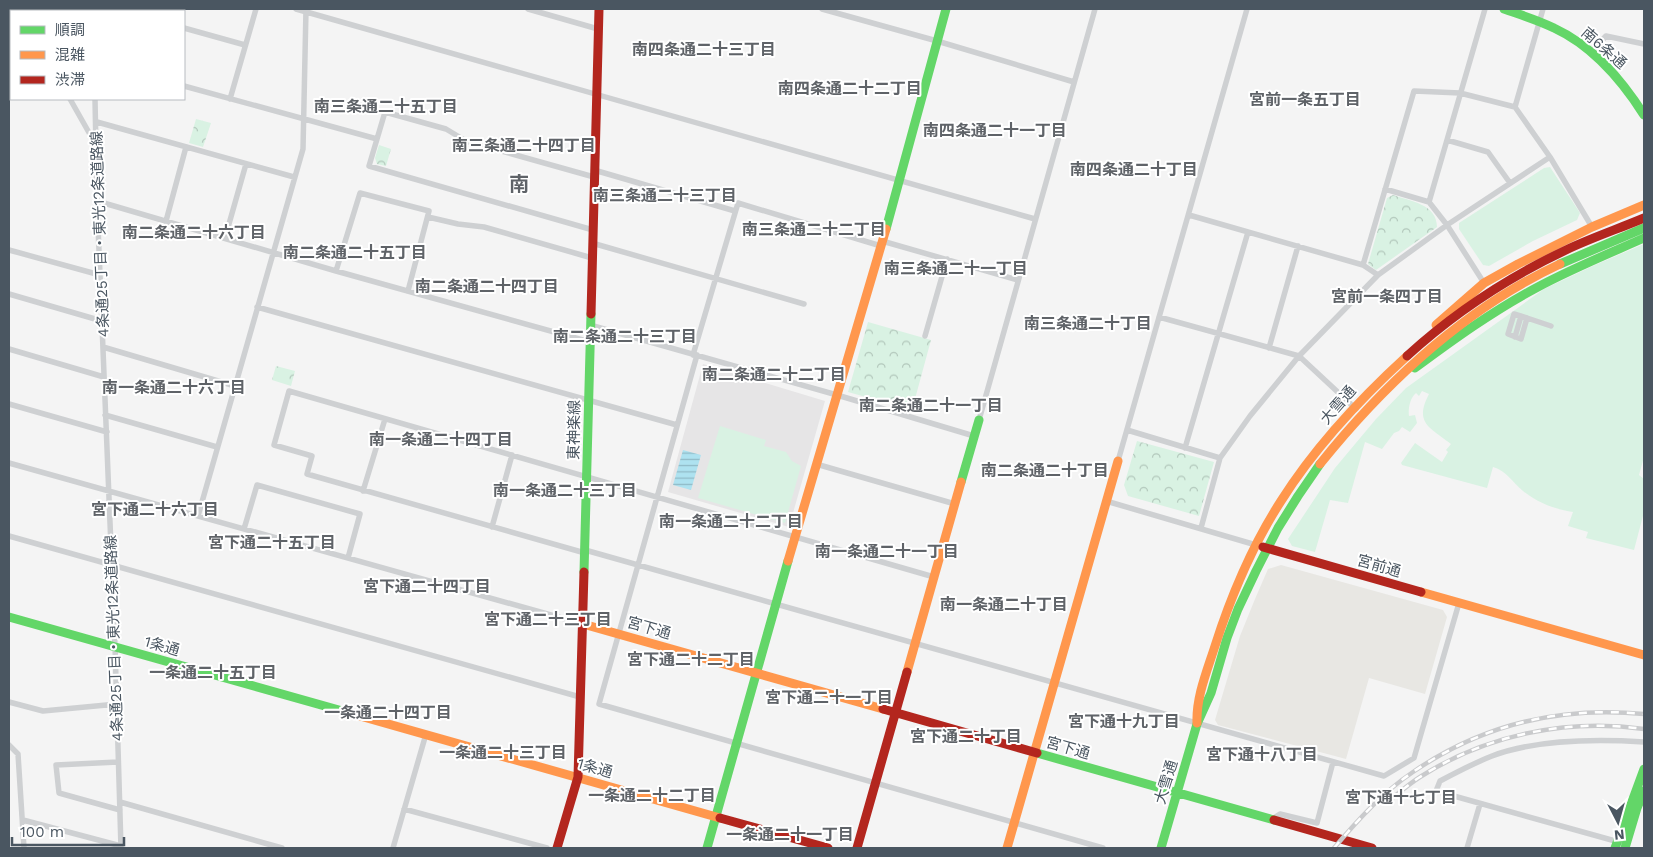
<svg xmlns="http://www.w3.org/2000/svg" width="1653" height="857" font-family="'Work Sans','Noto Sans JP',sans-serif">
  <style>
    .commercial { fill: #e8e7e3 }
    .education { fill: #e6e5e6 }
    .grass { fill: #d9f2e3 }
    .park { fill: url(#park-crowns) }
    .water { fill: url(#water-rules) }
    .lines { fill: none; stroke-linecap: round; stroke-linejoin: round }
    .street { stroke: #ced0d2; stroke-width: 5.5 }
    .fast { stroke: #63d668; stroke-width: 9 }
    .slow { stroke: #ff974d; stroke-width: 9 }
    .jam { stroke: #b3261e; stroke-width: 9 }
    .rail-casing { stroke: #c9cacc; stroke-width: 4.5 }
    .rail { stroke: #fff; stroke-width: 2.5; stroke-dasharray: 8; stroke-linecap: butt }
    .labels { text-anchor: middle; stroke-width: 4; stroke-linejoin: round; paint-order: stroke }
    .street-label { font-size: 15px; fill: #4a5661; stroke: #fff }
    .neighbourhood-label { font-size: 16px; font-weight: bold; fill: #5f6368; stroke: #fff }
    .district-label { font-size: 20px; font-weight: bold; fill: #5f6368; stroke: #fff }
  </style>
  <defs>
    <pattern id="park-crowns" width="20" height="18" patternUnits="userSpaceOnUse" patternTransform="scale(1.25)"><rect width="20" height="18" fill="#d9f2e3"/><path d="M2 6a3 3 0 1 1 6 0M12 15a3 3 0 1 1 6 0" fill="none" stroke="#b2c7bb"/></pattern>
    <pattern id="water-rules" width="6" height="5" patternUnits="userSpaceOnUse" patternTransform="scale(1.25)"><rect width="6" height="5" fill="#aee2f0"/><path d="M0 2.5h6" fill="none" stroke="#90bac6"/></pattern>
  </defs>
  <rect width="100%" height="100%" fill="#f4f4f4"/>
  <path class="commercial" d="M1281 565 1443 610 1447 617 1425 694 1369 678 1346 759 1218 725 1215 720 1240 636 1255 599 1268 569Z"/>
  <path class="education" d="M703 364 825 401 789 527 668 492Z"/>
  <path class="grass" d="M1550 167 1580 213 1577 220 1533 241 1489 266 1483 265 1459 229V223L1544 168Z
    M1644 244V457L1639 475 1644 479V512L1634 550 1586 538 1588 532 1568 526 1573 512C1554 509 1538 503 1523 491 1512 482 1507 471 1493 467L1487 488 1402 465 1401 463 1415 443 1442 462 1448 452 1446 450 1451 444C1429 427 1414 423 1429 394L1422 391 1419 396 1416 393C1410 398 1408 408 1409 416L1415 415 1417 423 1410 432 1402 427 1399 431 1394 433 1382 449 1365 442 1348 503 1330 500 1315 552 1292 546 1288 539 1335 468 1376 419 1406 388 1544 289 1595 265Z
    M720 426 766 440 764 446 786 452 792 461 801 466 785 523 698 498Z"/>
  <path class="park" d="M196 119 211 123 203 147 189 143Z
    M379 145 391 149 386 166 377 164 375 158Z
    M1393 195C1410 201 1437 204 1437 227L1376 270 1368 264 1387 198Z
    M868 322 931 340 912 410 848 392Z
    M276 366 295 371 291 386 272 380Z
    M1137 441 1214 462 1199 516 1128 496 1124 485Z"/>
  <path class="water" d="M683 450 701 455 691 490 673 485Z"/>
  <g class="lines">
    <path class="street" d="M19 9 25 10
      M92 9V11
      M118 9 127 11
      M296 9 1035 219
      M528 9 598 29
      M822 9 937 41 1074 82
      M184 28 245 45
      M1591 52 1606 36 1644 44
      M9 61 11 62
      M184 86 377 139
      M70 99 96 145
      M95 99 97 201 115 646 121 848
      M230 99 256 9
      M1515 107 1543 9
      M97 122 294 177
      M1447 140 1488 152 1510 183
      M594 170 735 211
      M1385 189 1429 202 1447 225 1484 283
      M97 201 336 271 590 342
      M1429 202 1485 9
      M1189 215 1363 265 1414 91 1460 93 1515 107 1550 157 1592 227
      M428 217 458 224 484 227 592 258
      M166 221 186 147
      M593 230 369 166 385 112 446 129 466 141 594 177
      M225 238 246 164
      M882 241 1018 280
      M592 243 804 304
      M9 250 100 275
      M1363 265 1378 275
      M336 271 360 193 429 211 408 291
      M9 294 102 321
      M257 307 677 425
      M1159 317 1299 356 1356 409
      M1527 318 1514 314 1508 334 1521 339 1527 318 1551 326
      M590 325 837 395 974 436
      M925 336 947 259
      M1515 337 1521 316
      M103 347 235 386
      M1269 348 1298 246
      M9 349 104 377
      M693 355 738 203 881 246
      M697 355 599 704 1103 848
      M9 404 107 432
      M105 415 217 447
      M979 420 1095 9
      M1127 430 1220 458
      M1185 448 1248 232
      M1118 461 1247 9
      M9 463 583 624
      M816 464 955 504
      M363 491 385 419
      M1106 501 1256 545
      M198 516 303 149 306 9
      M492 527 512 455
      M1201 528 1220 458 1250 416 1299 356 1378 275 1447 225 1550 157
      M244 529 257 485 360 514 348 558
      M9 536 580 697
      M585 550 1384 776 1414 758 1459 603
      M585 553 307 474 312 456 274 445 289 391 934 577
      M9 702 43 711 117 704
      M9 745 18 754 24 848
      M118 762 56 765 59 793 120 810
      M120 802 282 848
      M404 809 547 848
      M23 820 121 846
      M1271 820 1280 814 1317 823 1333 762
      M1626 844 1436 791 1440 781C1457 772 1474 763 1492 756 1537 739 1596 739 1644 742
      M393 848 426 734
      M1467 848 1480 804"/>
    <path class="fast" d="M1504 9C1521 15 1538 20 1554 28 1593 46 1621 79 1644 115
      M886 229 946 9
      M1560 264 1644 228
      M1415 368C1454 339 1493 311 1536 288 1571 269 1608 254 1644 238
      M961 482 979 420
      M584 572 591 314
      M9 617 346 712
      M1037 753 1274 820
      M707 848 788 561
      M1161 848 1197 724 1211 693 1227 638 1238 609 1256 571 1278 528 1298 496 1320 464
      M1615 848 1644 769
      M1625 848 1637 808 1644 791"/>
    <path class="slow" d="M1436 325 1484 283 1518 264 1592 227 1644 205
      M1320 464C1386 382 1464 309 1560 264
      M788 561 886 229
      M1421 592 1644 655
      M583 624 883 709
      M907 672 961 482
      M346 712 720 818
      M1197 723C1196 697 1207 671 1215 646 1231 596 1252 546 1281 501 1315 447 1360 399 1407 356
      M1007 848 1118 461"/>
    <path class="jam" d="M591 314 599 9
      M1407 356C1454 313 1509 277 1566 250 1591 238 1618 229 1644 218
      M1263 547 1421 592
      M883 709 1037 753
      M720 818 828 848
      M1274 820 1372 848
      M557 848 578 777 584 572
      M857 848 907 672"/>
    <defs>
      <path id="rail" d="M1390 800C1400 792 1409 784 1420 777 1486 735 1567 718 1644 729
        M1334 848C1357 821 1383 792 1413 772 1483 724 1561 706 1644 714"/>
    </defs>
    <use href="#rail" class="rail-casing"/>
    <use href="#rail" class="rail"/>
  </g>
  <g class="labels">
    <g class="street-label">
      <text transform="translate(1604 48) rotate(41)" y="5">南6条通</text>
      <text transform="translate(100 234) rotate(-92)" y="5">4条通25丁目・東光12条道路線</text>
      <text transform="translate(1338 405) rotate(-49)" y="5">大雪通</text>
      <text transform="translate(574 430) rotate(-89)" y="5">東神楽線</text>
      <text transform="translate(1379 566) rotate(16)" y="5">宮前通</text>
      <text transform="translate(649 628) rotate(16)" y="5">宮下通</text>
      <text transform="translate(114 638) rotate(-92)" y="5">4条通25丁目・東光12条道路線</text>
      <text transform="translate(162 646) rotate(16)" y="5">1条通</text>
      <text transform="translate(1068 748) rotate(16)" y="5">宮下通</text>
      <text transform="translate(595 768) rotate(16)" y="5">1条通</text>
      <text transform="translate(1166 782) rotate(-73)" y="5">大雪通</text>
    </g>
    <g class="neighbourhood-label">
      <text x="704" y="55">南四条通二十三丁目</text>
      <text x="850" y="94">南四条通二十二丁目</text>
      <text x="1305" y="105">宮前一条五丁目</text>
      <text x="386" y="112">南三条通二十五丁目</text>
      <text x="995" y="136">南四条通二十一丁目</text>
      <text x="524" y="151">南三条通二十四丁目</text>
      <text x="1134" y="175">南四条通二十丁目</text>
      <text x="665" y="201">南三条通二十三丁目</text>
      <text x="814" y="235">南三条通二十二丁目</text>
      <text x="194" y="238">南二条通二十六丁目</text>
      <text x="355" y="258">南二条通二十五丁目</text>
      <text x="956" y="274">南三条通二十一丁目</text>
      <text x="487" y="292">南二条通二十四丁目</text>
      <text x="1387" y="302">宮前一条四丁目</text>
      <text x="1088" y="329">南三条通二十丁目</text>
      <text x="625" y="342">南二条通二十三丁目</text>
      <text x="774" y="380">南二条通二十二丁目</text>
      <text x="174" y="393">南一条通二十六丁目</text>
      <text x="931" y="411">南二条通二十一丁目</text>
      <text x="441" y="445">南一条通二十四丁目</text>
      <text x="1045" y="476">南二条通二十丁目</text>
      <text x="565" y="496">南一条通二十三丁目</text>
      <text x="155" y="515">宮下通二十六丁目</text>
      <text x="731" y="527">南一条通二十二丁目</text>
      <text x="272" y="548">宮下通二十五丁目</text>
      <text x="887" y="557">南一条通二十一丁目</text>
      <text x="427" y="592">宮下通二十四丁目</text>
      <text x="1004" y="610">南一条通二十丁目</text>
      <text x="548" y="625">宮下通二十三丁目</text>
      <text x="691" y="665">宮下通二十二丁目</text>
      <text x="213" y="678">一条通二十五丁目</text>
      <text x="829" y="703">宮下通二十一丁目</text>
      <text x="388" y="718">一条通二十四丁目</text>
      <text x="1124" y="727">宮下通十九丁目</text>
      <text x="966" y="742">宮下通二十丁目</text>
      <text x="503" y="758">一条通二十三丁目</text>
      <text x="1262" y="760">宮下通十八丁目</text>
      <text x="652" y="801">一条通二十二丁目</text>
      <text x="1401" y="803">宮下通十七丁目</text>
      <text x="790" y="840">一条通二十一丁目</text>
    </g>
    <g class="district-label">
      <text x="519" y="191">南</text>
    </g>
  </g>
  <rect width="1653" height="857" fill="none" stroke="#4a5661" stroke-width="20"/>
  <rect x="10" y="10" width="175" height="90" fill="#ffffff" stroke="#b7bbc0"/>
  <rect x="20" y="26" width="25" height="8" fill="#63d668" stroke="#b7bbc0"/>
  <text x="55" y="35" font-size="15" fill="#4a5661">順調</text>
  <rect x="20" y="51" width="25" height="8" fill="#ff974d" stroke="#b7bbc0"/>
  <text x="55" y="60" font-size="15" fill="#4a5661">混雑</text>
  <rect x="20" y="76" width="25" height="8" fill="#b3261e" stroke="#b7bbc0"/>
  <text x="55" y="85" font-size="15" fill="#4a5661">渋滞</text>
  <g transform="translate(1618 822) rotate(174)" stroke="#ffffff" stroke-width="4" paint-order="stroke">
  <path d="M0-4L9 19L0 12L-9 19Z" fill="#4a5661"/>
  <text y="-8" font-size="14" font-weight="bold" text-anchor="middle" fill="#4a5661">N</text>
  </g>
  <path d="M12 837v8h112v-8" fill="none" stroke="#4a5661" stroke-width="2.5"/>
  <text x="20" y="837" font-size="15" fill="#4a5661" stroke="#ffffff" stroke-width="4" paint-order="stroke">100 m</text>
</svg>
